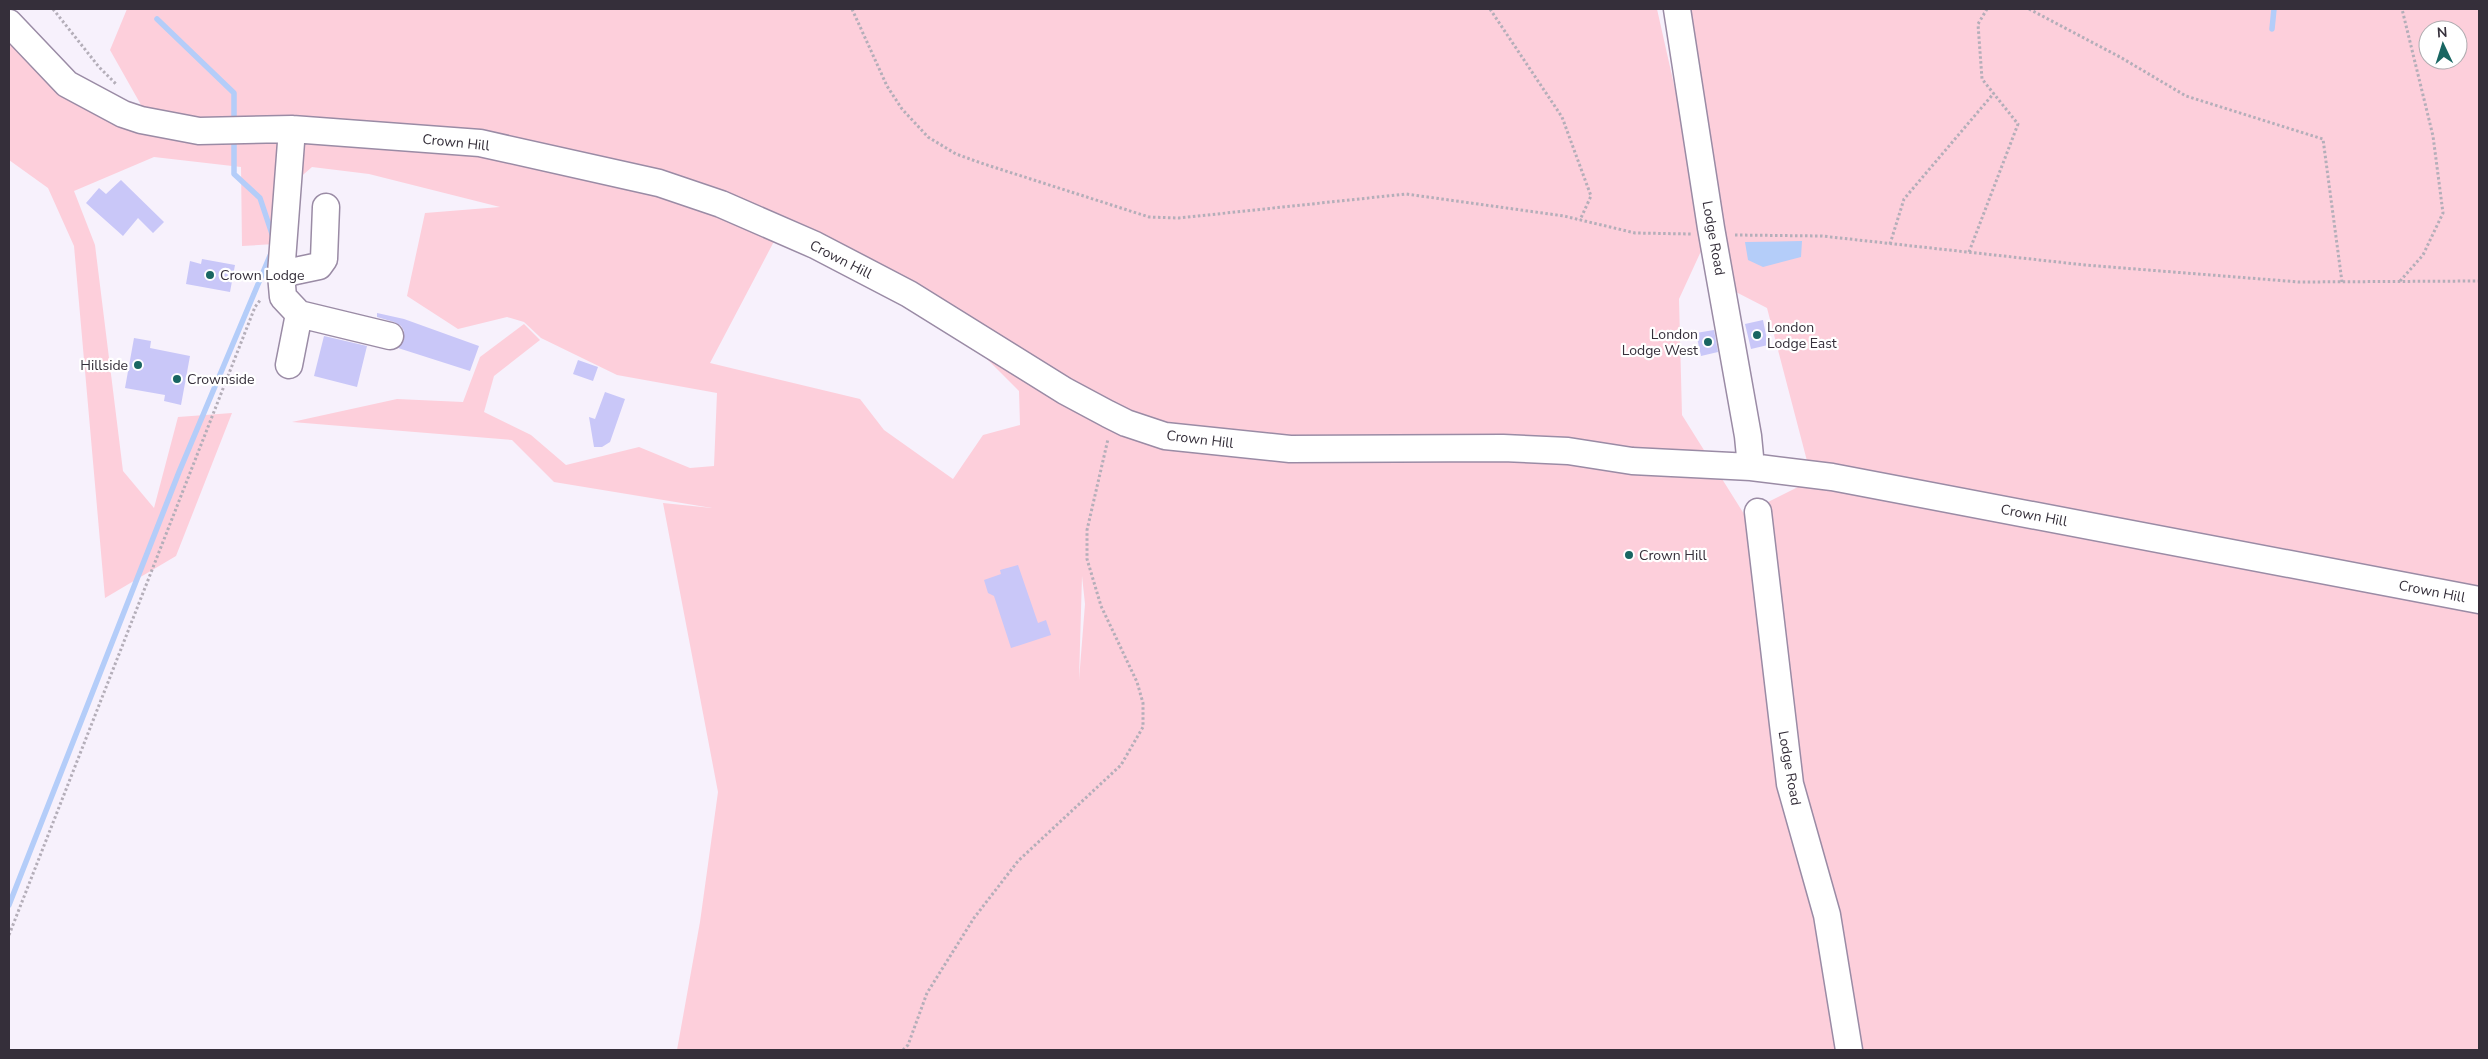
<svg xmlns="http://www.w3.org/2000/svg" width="2488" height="1059" font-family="'Nunito Sans',sans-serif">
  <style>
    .green { fill: #fdcfdb; fill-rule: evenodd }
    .water { fill: #b4cdf9 }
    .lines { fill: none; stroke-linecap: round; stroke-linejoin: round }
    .stream { stroke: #b4cdf9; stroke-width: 5.5 }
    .building { fill: #c9c7f8 }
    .minor-casing { stroke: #9a8ba5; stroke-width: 29 }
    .path { stroke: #b4aeb9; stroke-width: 3; stroke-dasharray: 2.5 2.5; stroke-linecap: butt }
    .minor { stroke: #fff; stroke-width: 26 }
    .poi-dot { fill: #196662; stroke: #fff; stroke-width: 2 }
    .labels { text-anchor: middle; stroke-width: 4.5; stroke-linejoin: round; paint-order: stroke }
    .street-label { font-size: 14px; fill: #352f3a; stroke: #fff }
    .poi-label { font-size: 14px; fill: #352f3a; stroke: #fff; text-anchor: start }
  </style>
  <rect width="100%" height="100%" fill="#f7f1fc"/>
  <path class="green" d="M127 9H1657L1708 236 1679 299 1682 415 1744 514 1812 480 1767 308 1734 291 1676 9H2479V1050H677L700 922 718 792 663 503 712 508 554 482 512 440 292 422 397 399 463 402 480 357 524 324 540 340 494 376 484 412 531 435 566 465 639 447 690 468 714 466 717 393 617 375 541 338 524 322 507 317 458 329 407 296 425 213 500 207 369 174 312 167 281 194 275 244 242 246 241 167 154 157 74 191 95 245 123 471 154 508 178 417 232 413 176 556 105 598 74 246 48 188 9 160V25L76 97 145 112 110 50ZM2428 30H2458V60H2428ZM780 230 945 317 1019 391 1020 425 983 435 953 479 884 430 860 399 710 363ZM1082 576 1085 604 1079 680Z"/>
  <path class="water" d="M1802 241 1801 257 1763 267 1748 260 1745 242Z"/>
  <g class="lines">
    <path class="stream" d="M157 19 234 93V123
      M2272 29 2274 9
      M234 138V174L260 198 273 237
      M9 905 179 472 272 251"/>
  </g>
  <path class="building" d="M121 180 164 222 153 233 138 218 123 236 86 203 99 188 106 194Z
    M202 259 235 265 230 292 186 284 190 261 201 264Z
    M377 313 404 319 479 346 470 371 398 348 404 340V331L401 326 394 322 377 317Z
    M1763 320 1768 345 1751 349 1745 324Z
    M1714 330 1718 352 1701 356 1696 333Z
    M324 336 367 346 357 387 314 376Z
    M134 338 151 341 150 348 190 356 181 405 164 401 165 395 125 388Z
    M578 360 598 367 593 381 573 374Z
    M605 392 625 399 610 442 602 447H594L589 417 595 419Z
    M1018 565 1038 623 1046 620 1051 635 1011 648 994 596 988 593 984 580 1001 574 1000 570Z"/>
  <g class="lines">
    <defs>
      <path id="minor" d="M1677 9 1711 228 1748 436 1751 467
        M9 23 67 84 123 114 141 120 199 131 292 129 480 143 659 183 721 204 815 245 909 294 1065 391 1108 414 1126 423 1165 436 1290 449 1503 448 1568 451 1632 461 1751 467 1832 477 2479 600
        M281 274 319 266 324 259 326 207
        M299 314 390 336
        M289 365 299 314 283 297 281 274 292 129
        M1758 512 1790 784 1827 915 1849 1050"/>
    </defs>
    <use href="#minor" class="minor-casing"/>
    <path class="path" d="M53 9 99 67 117 85
      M852 9 887 86 902 109 928 137 956 154 984 164 1149 217 1179 218 1406 194 1564 216 1635 233 1691 234
      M1490 9 1562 117 1591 196 1580 220
      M2029 9 2120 57 2186 96 2323 139 2342 282
      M1735 235 1822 236 2085 265 2299 282 2479 281
      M1890 244 1904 199 1994 93
      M1969 252 2018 124 1982 79 1978 24 1987 9
      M2400 281 2423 255 2443 213 2433 136 2402 9
      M9 935 255 307 261 299
      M903 1050 908 1045 927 993 974 918 1018 861 1121 765 1143 727V703L1137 682 1101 606 1087 559V530L1108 439"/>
    <use href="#minor" class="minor"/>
  </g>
  <g class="poi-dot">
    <circle cx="210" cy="275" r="5"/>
    <circle cx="1757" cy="335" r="5"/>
    <circle cx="1708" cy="342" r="5"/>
    <circle cx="138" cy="365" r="5"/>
    <circle cx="177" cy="379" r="5"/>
    <circle cx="1629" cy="555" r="5"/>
  </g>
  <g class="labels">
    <g class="street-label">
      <text transform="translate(456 142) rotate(6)" y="5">Crown Hill</text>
      <text transform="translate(1714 238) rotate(80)" y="5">Lodge Road</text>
      <text transform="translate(841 259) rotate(27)" y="5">Crown Hill</text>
      <text transform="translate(1200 439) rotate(7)" y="5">Crown Hill</text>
      <text transform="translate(2034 515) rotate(11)" y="5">Crown Hill</text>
      <text transform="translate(2432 591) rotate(11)" y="5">Crown Hill</text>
      <text transform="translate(1790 768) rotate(80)" y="5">Lodge Road</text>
    </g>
    <g class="poi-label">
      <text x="220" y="280">Crown Lodge</text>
      <text x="1767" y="332">London<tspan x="1767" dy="16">Lodge East</tspan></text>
      <text x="1698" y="339" text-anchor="end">London<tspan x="1698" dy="16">Lodge West</tspan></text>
      <text x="128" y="370" text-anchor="end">Hillside</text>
      <text x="187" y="384">Crownside</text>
      <text x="1639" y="560">Crown Hill</text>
    </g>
  </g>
  <rect width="2488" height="1059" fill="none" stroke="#352f3a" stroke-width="20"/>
  <g transform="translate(2443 45) rotate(356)"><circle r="24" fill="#ffffff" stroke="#aeacb0"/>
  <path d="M0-4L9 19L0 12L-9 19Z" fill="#196662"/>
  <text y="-8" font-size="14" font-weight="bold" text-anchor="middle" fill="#352f3a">N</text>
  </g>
</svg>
